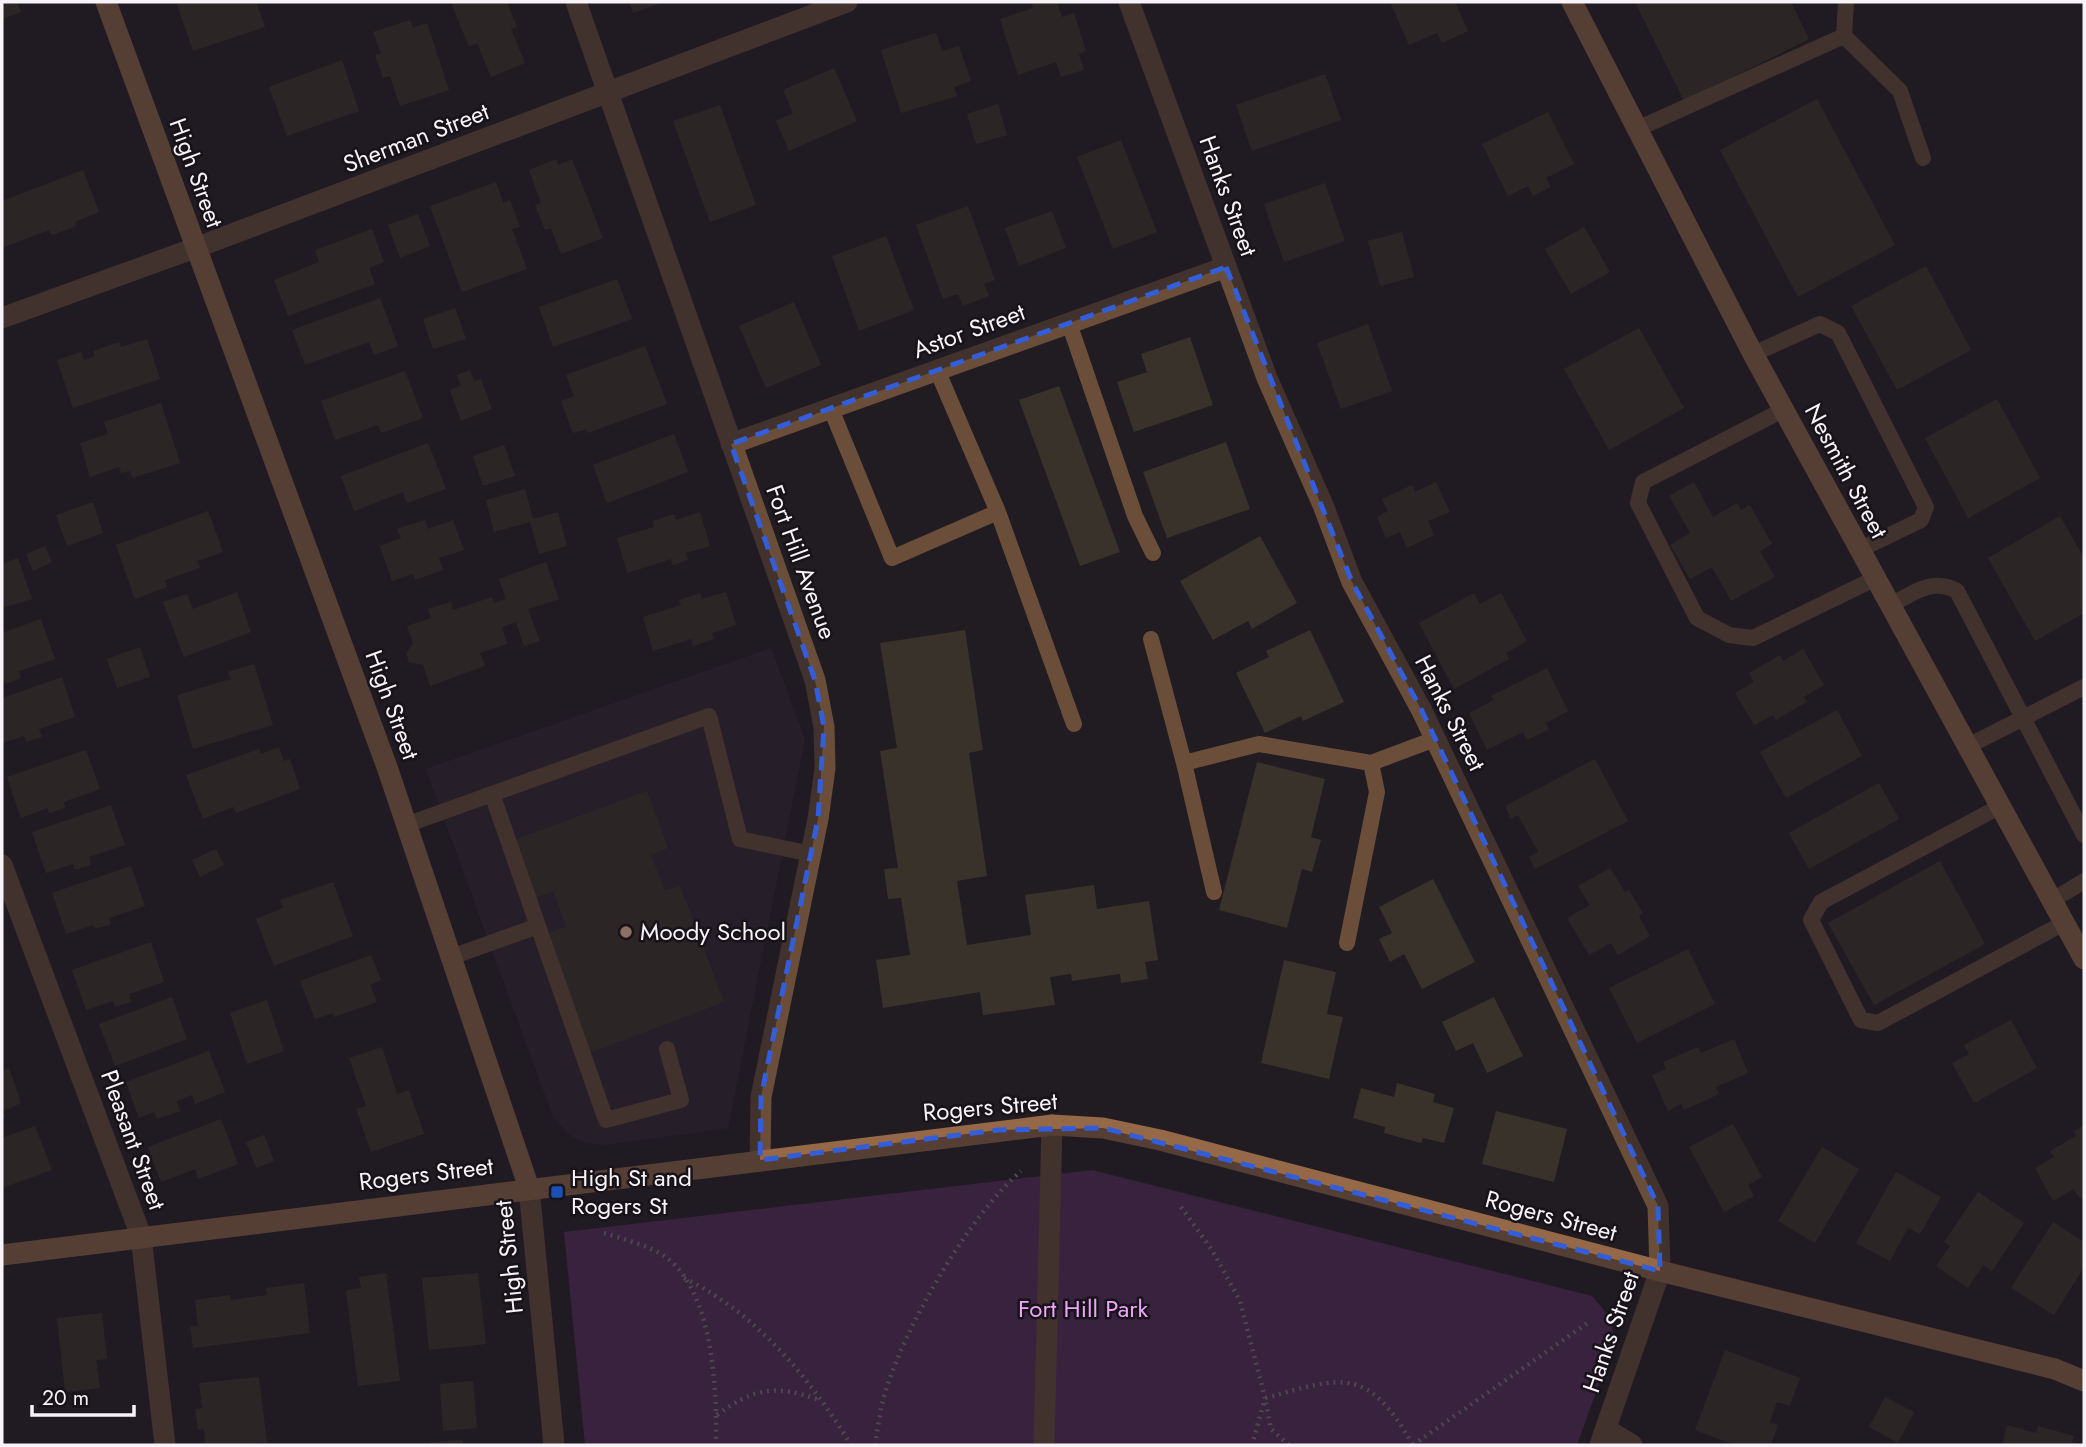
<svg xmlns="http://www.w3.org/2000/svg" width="2086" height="1447" font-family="Jost,sans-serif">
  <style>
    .built { fill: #2d232f }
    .green { fill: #572a60 }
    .building { fill: #39322b }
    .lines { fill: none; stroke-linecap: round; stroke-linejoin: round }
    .path { stroke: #817c82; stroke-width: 4.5; stroke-dasharray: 2 5; stroke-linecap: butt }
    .lane { stroke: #6a4e3a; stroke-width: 16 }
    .street { stroke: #6a4e3a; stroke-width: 21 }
    .secondary { stroke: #956848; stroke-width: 21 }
    .marked { fill: none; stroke: #335edb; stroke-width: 5; stroke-dasharray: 14 9; stroke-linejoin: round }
    .education-dot { fill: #8d6e63; stroke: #181219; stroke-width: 2.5 }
    .transit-dot { fill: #1a4fb4; stroke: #181219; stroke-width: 2.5 }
    .labels { text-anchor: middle; stroke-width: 5; stroke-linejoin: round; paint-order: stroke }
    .street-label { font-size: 24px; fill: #f7f3f8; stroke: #181219 }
    .poi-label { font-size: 24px; fill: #f7f3f8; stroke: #181219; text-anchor: start }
    .park-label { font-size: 24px; fill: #eea6fc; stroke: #181219 }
  </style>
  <rect width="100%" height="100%" fill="#211b22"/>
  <path class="built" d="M771 648 805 739 728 1128 605 1145 584 1143 568 1134 553 1117 426 769Z"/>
  <path class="green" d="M1092 1170 1592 1296 1609 1316 1615 1339 1577 1445H585L564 1232Z"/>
  <path class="building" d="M2 2H17L21 12 2 19Z
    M176 2H256L265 27 193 51Z
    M451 2H507L517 27 511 29 525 63 491 77 477 43 469 47Z
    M629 2H664L633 13Z
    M1031 2H1057L1062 17 1074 13 1086 51 1079 54 1084 70 1061 77 1056 62 1018 75 1000 19 1033 8Z
    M1395 2H1455L1468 31 1442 43 1437 33 1409 45 1391 4Z
    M1635 2H1791L1809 39 1684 101Z
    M410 20 413 28 427 23 449 90 400 106 390 76 383 78 375 55 381 54 373 32Z
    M936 33 942 51 959 46 971 81 954 87 957 96 901 113 881 50Z
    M342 60 359 111 287 136 269 87Z
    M834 68 857 121 789 151 776 121 793 113 783 90Z
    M1325 74 1341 120 1252 151 1236 105Z
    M1817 99 1895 245 1798 297 1720 150Z
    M998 104 1007 135 976 144 967 114Z
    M720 105 756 205 710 222 673 121Z
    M1548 112 1574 164 1546 178 1551 187 1533 196 1528 186 1508 196 1482 144Z
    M1121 140 1157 232 1113 249 1077 157Z
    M556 159 558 165 572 159 603 238 561 254 551 228 545 230 535 205 541 203 529 170Z
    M83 170 99 212 75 222 76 226 52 235 49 230 2 248V201Z
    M496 182 503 203 510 200 520 227 512 229 527 269 462 292 430 206Z
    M1325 183 1345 241 1284 262 1264 204Z
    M968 206 995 280 984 284 989 296 963 306 958 294 943 299 916 225Z
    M1052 211 1066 248 1019 266 1005 228Z
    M418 214 430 246 400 258 388 225Z
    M1584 227 1610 272 1571 294 1545 249Z
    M372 229 384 262 369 268 375 284 288 316 274 280 319 262 315 250Z
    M1402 232 1414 277 1380 286 1368 241Z
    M886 236 914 310 859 331 832 256Z
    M1926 266 1971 350 1897 390 1851 306Z
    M617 279 632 319 553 347 539 307Z
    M380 298 398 346 374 355 369 342 305 365 292 330Z
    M794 302 821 365 766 388 739 326Z
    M455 308 466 339 433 349 423 319Z
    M1368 324 1392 391 1341 409 1317 343Z
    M1639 328 1684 408 1609 450 1564 369Z
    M1190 337 1213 405 1134 432 1117 382 1147 372 1141 354Z
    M147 339 160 379 73 408 57 360 81 352 84 360 95 356 93 351 119 342 121 347Z
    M645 346 667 404 588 433 586 429 573 433 561 401 574 396 566 375Z
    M470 370 474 381 481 379 492 409 461 421 450 390 461 386 457 375Z
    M405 371 423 418 381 433 378 425 335 440 321 401Z
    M1059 386 1120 552 1080 566 1019 400Z
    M1997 399 2040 478 1968 518 1925 438Z
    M161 403 180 463 132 478 130 471 121 473 119 467 90 477 80 443 108 434 104 422Z
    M674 434 688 472 607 503 593 465Z
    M1226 442 1250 509 1167 538 1143 472Z
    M428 443 446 489 407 503 403 492 354 511 341 476Z
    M504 445 515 476 483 486 473 456Z
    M1436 482 1450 512 1428 521 1434 535 1407 548 1400 532 1386 538 1377 517 1388 511 1382 499 1412 485 1415 492Z
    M1694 482 1713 517 1737 503 1741 510 1750 505 1772 544 1760 551 1775 577 1731 601 1712 567 1690 579 1670 545 1690 533 1669 496Z
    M525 489 533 519 558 512 567 546 539 554 530 522 494 532 486 500Z
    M93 502 103 533 67 546 56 515Z
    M208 511 223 552 197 561 200 568 165 580 167 587 135 599 116 545Z
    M700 512 710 546 686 553 688 560 673 565 671 559 627 573 617 538 654 527 653 521 674 514 676 520Z
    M2060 516 2084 558V613L2035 641 1988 558Z
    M425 520 428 529 453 520 464 550 439 558 443 570 415 580 413 574 392 581 380 546 401 538 397 529Z
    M1260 536 1297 603 1252 629 1248 621 1213 640 1180 581Z
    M45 546 52 562 33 571 26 554Z
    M18 558 32 599 2 608V564Z
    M546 562 559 599 528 609 540 641 524 646 516 622 502 627 507 644 480 653 485 666 430 686 423 665 409 662 406 653 413 643 407 626 431 618 428 609 451 602 453 610 492 597 494 603 506 599 499 579Z
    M237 592 251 632 184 657 163 602 187 594 193 609Z
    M726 592 736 625 712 633 714 639 693 646 691 639 653 651 643 617 681 605 679 600 700 593 702 599Z
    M1474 593 1480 604 1501 593 1527 641 1506 653 1509 659 1454 689 1419 623Z
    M41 619 55 659 19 671 21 678 6 684 2 678V633Z
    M965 630 983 750 969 753 987 876 957 881 967 945 1031 935 1025 895 1094 885 1097 909 1149 901 1158 960 1145 962 1148 979 1121 983 1120 974 1072 981 1071 974 1050 977 1055 1005 983 1015 980 992 883 1008 876 960 910 955 901 898 888 899 884 869 898 868 880 751 897 748 880 643Z
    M1310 630 1344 702 1303 721 1301 716 1265 733 1236 673 1269 657 1266 651Z
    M140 647 150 677 117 688 107 659Z
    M1803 649 1824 685 1804 697 1807 702 1776 720 1773 715 1754 725 1735 693 1754 682 1749 673 1780 655 1783 661Z
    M254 664 273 725 193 749 177 695 231 679 228 672Z
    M1547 668 1568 711 1546 723 1549 729 1527 740 1523 732 1487 750 1469 713 1494 700 1491 696Z
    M62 677 75 717 39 729 42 737 26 742 24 736 2 743V698Z
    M1837 710 1862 756 1786 798 1760 752Z
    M279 747 284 761 290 759 300 789 236 813 233 807 203 819 186 775 259 749 261 754Z
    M86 750 100 789 64 802 65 808 49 813 48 808 21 818 7 777Z
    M1595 759 1628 821 1535 869 1529 857 1538 852 1518 815 1511 819 1505 806Z
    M1257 762 1325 779 1311 837 1321 840 1312 872 1302 869 1287 928 1219 910Z
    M1879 783 1899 819 1809 869 1789 833Z
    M647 791 668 848 651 855 665 891 680 886 724 1002 590 1053 545 934 566 927 553 891 535 898 514 840Z
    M111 805 125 845 89 857 91 865 75 870 73 864 46 873 32 832Z
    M216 849 224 865 200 877 192 860Z
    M1940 861 1985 944 1874 1005 1828 923Z
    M131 866 145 906 109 918 111 924 95 929 93 925 66 934 52 893Z
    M1610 868 1625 892 1629 890 1643 913 1639 916 1650 936 1618 955 1611 943 1589 955 1567 918 1590 905 1578 886Z
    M1433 879 1475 962 1422 989 1404 954 1390 962 1379 939 1392 933 1379 907Z
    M333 882 353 936 274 966 256 919 283 908 280 900Z
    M151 942 164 982 129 994 131 1002 115 1007 113 1001 86 1010 72 970Z
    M1688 949 1715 1004 1637 1043 1609 988Z
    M371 955 381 980 370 985 377 1002 334 1017 333 1013 315 1019 300 981Z
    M1284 960 1336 972 1327 1014 1343 1017 1329 1079 1261 1063Z
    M172 997 187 1039 115 1066 99 1024Z
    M1494 997 1523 1056 1487 1073 1473 1043 1456 1051 1442 1022Z
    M267 1000 284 1051 247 1064 230 1013Z
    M2011 1020 2037 1068 1974 1103 1952 1063 1969 1054 1964 1045Z
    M1734 1039 1748 1073 1716 1087 1719 1094 1684 1110 1681 1104 1668 1111 1652 1075 1666 1069 1663 1062 1698 1047 1701 1053Z
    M382 1047 397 1094 409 1090 424 1134 371 1152 356 1109 366 1106 349 1058Z
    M209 1051 225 1092 195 1104 192 1095 177 1101 180 1111 157 1119 154 1112 139 1118 126 1082Z
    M9 1068 21 1103 3 1111 5 1117 2 1118V1071Z
    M1397 1083 1435 1094 1433 1102 1454 1108 1444 1143 1423 1138 1421 1143 1384 1133 1385 1127 1353 1118 1361 1088 1394 1097Z
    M1496 1111 1567 1129 1554 1182 1482 1164Z
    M221 1119 238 1164 198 1179 195 1169 161 1182 148 1147Z
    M1733 1124 1762 1177 1748 1185 1754 1196 1724 1212 1689 1147Z
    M2084 1125V1196L2080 1199 2074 1189 2053 1201 2035 1168 2054 1157 2050 1151 2076 1136 2074 1131Z
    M35 1126 52 1170 2 1188V1138Z
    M264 1135 274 1161 256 1168 246 1142Z
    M1822 1147 1859 1169 1815 1243 1778 1221Z
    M1896 1172 1941 1197 1920 1234 1908 1228 1890 1261 1856 1243Z
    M1978 1192 2024 1223 1992 1271 1983 1265 1968 1288 1936 1266 1950 1246 1944 1242Z
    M2053 1222 2084 1242V1267L2054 1315 2011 1288Z
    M386 1273 400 1381 358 1386 346 1290 361 1288 359 1277Z
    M478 1273 486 1344 429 1350 422 1278Z
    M304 1283 310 1333 193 1348 190 1326H198L195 1300 230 1295 231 1300 267 1295 266 1288Z
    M102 1313 107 1359 96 1360 100 1388 65 1392 57 1318Z
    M1725 1350 1800 1378 1790 1406 1777 1402 1770 1422 1778 1425 1771 1445H1735L1695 1430Z
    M259 1377 267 1443 205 1445 204 1429 198 1430 195 1409 202 1408 199 1383Z
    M473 1381 477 1428 443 1431 440 1384Z
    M1885 1397 1914 1412 1898 1443 1869 1427Z
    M2007 1425 2036 1433 2038 1426 2074 1436 2072 1442 2082 1445H2002Z
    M463 1440V1445H431V1442Z"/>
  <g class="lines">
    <path class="path" d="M1181 1207 1212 1250 1240 1301 1265 1398 1252 1445
      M604 1233C623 1239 644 1244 661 1254 714 1286 717 1391 716 1445
      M684 1278C756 1313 810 1378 851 1445
      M717 1415C753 1388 776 1384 819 1400
      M875 1445C878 1428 880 1409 885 1393 905 1326 969 1216 1021 1171
      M1289 1445 1271 1429 1265 1398C1345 1376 1367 1366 1413 1445
      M1413 1445 1589 1322"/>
    <path class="lane" d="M1844 36 1900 91 1923 158
      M1637 129 1844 36 1846 2
      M1069 323 1135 516 1153 553
      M1753 354 1820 324 1838 333 1926 507 1921 520 1859 550
      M937 370 998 512
      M831 409 892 558 998 512 1074 724
      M1783 410 1643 482 1638 503 1697 618 1729 635 1753 638 1874 579
      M1889 606C1912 594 1932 577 1957 591L2084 835
      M1151 639 1184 763 1259 744 1371 763 1435 739
      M1966 747 2084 687
      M1184 763 1214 892
      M492 794 538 926
      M1999 807 1821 902 1811 920 1861 1020 1878 1023 2064 923
      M406 825 709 716 740 839 811 854
      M2051 901 2084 881
      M1347 943 1377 792 1371 763
      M451 957 538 926 606 1120 681 1100 667 1049"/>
    <path class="street" d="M576 2 815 680 824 727 825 768 818 819 761 1097 760 1160
      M1129 2 1267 378 1323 505 1352 582 1422 711 1658 1206 1660 1271 1600 1445
      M2 318 195 248 847 2
      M731 444 1226 267
      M2 865 141 1236 165 1445
      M529 1188 554 1445
      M1606 1429 1632 1445
      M1044 1445 1052 1125"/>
    <path class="secondary" d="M106 2 387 767 529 1188
      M1572 2 1752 352 2084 959
      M2 1255 1052 1125 1103 1128 1160 1140 1660 1271 2055 1369 2084 1381"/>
  </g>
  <path d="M0 0H2086V1447H0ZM1226 267 1352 582 1422 711 1658 1206 1660 1271 1103 1128 998 1130 760 1160 761 1097 818 819 824 727 815 680 731 444Z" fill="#211b22" fill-opacity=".55" fill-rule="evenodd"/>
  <path class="marked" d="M1226 267 1352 582 1422 711 1658 1206 1660 1271 1103 1128 998 1130 760 1160 761 1097 818 819 824 727 815 680 731 444Z"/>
  <circle class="education-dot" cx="626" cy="932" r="7"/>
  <rect class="transit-dot" x="550" y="1185" width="14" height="14" rx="3.5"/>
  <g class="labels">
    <g class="street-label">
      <text transform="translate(416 138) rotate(-21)" y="8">Sherman Street</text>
      <text transform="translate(196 173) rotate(70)" y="8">High Street</text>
      <text transform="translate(1228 196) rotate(70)" y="8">Hanks Street</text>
      <text transform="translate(969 331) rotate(-20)" y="8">Astor Street</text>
      <text transform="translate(1846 471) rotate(62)" y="8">Nesmith Street</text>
      <text transform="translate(801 562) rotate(70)" y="8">Fort Hill Avenue</text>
      <text transform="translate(392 705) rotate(70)" y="8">High Street</text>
      <text transform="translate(1450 713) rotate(63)" y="8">Hanks Street</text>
      <text transform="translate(990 1107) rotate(-5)" y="8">Rogers Street</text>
      <text transform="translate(133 1140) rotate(70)" y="8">Pleasant Street</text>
      <text transform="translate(426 1174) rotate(-7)" y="8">Rogers Street</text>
      <text transform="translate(1551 1216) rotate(15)" y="8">Rogers Street</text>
      <text transform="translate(509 1257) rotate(-96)" y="8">High Street</text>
      <text transform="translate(1611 1332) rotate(-71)" y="8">Hanks Street</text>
    </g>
    <g class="poi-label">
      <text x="640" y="940">Moody School</text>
      <text x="571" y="1186">High St and<tspan x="571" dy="28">Rogers St</tspan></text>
    </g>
    <g class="park-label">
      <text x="1083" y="1317">Fort Hill Park</text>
    </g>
  </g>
  <rect width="2086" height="1447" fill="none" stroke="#f7f3f8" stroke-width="7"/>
  <path d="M32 1405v10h102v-10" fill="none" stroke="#f7f3f8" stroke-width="3.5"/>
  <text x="42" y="1405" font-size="21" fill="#f7f3f8" stroke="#181219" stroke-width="5" paint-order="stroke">20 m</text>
</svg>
